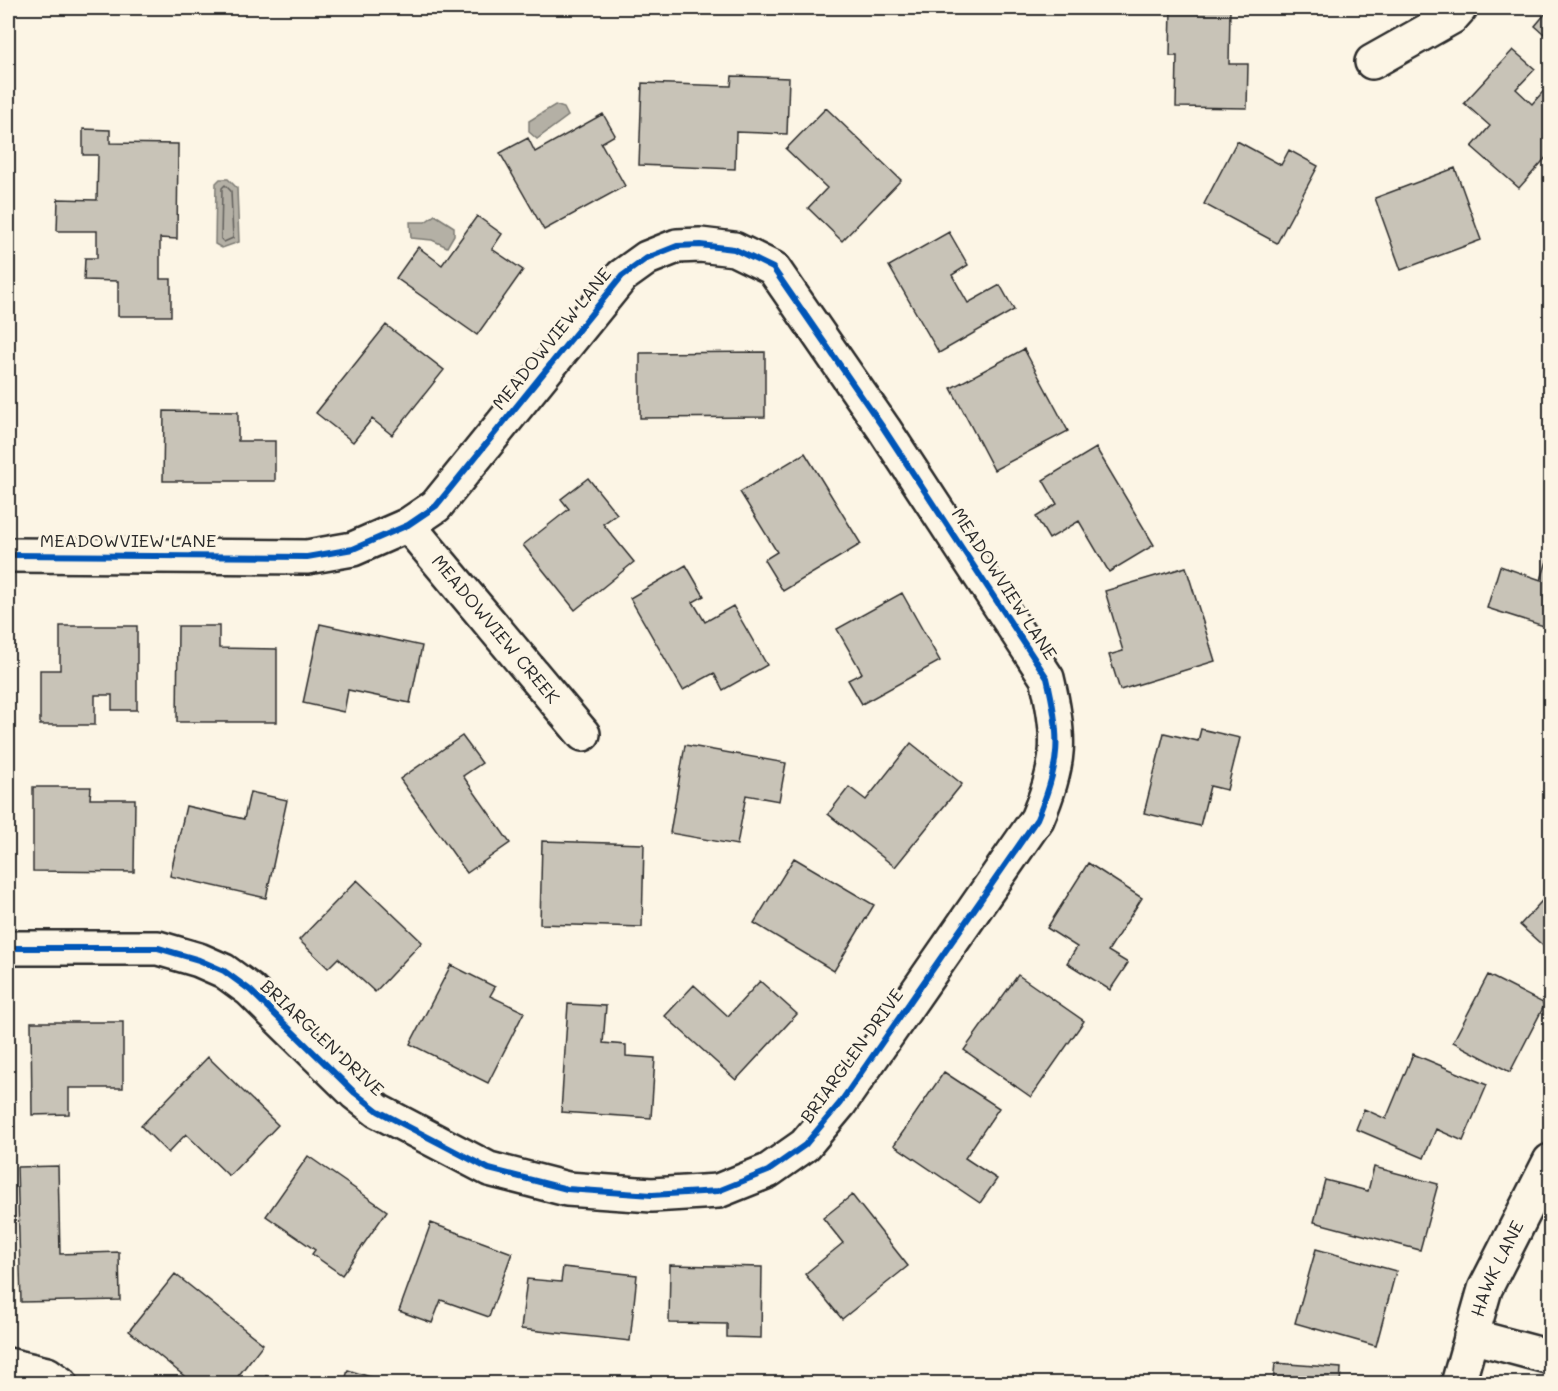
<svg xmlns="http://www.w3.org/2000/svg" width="1558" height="1391" font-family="Mali,sans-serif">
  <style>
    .water { fill: #b4b0a5; stroke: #7d7b74; stroke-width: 1.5 }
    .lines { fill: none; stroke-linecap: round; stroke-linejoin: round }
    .shore { stroke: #62605c; stroke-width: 1.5 }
    .building { fill: #c8c3b7; stroke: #2b2b2b; stroke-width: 1.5 }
    .minor-casing { stroke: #2b2b2b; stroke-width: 38 }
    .minor { stroke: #fcf5e5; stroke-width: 33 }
    .cycleway-casing { stroke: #fcf5e5; stroke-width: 10 }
    .cycleway { stroke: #0057b8; stroke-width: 6 }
    .labels { text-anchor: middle; stroke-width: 6; stroke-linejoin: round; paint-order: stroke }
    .street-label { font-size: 18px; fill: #2b2b2b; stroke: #fcf5e5 }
  </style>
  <rect width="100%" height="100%" fill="#fcf5e5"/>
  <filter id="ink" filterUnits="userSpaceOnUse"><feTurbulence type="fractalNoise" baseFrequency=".0167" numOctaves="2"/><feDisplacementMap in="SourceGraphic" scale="12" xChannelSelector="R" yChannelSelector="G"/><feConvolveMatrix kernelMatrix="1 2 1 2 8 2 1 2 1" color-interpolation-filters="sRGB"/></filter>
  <g filter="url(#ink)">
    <path class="water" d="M555 105 564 108 568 116 537 139 529 132V121Z
      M220 179H228L237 188 239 242 222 248 215 244 216 183Z
      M435 215 454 227V235L447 247 432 240 411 238 410 222H425Z"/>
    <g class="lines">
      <path class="shore" d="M225 185 231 191 233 238 224 242 221 239 222 188Z"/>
    </g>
    <path class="building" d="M1171 8 1230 9 1229 64H1248L1247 108 1176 107 1177 56H1170Z
      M1550 8V39L1535 26Z
      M1513 50 1535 69 1516 89 1532 104 1550 84V153L1519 188 1472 147 1490 126 1464 103Z
      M732 76 789 78 787 134 736 132 735 169 639 165 642 83 731 86Z
      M826 108 901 180 842 241 808 208 827 188 786 149Z
      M603 114 615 135 601 143 625 186 544 230 500 153 528 138 535 152Z
      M83 129 110 130V143L178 144 177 239 160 238V279H171V316H118V281L84 280 85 258H97V231H57L58 199 97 200 98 155H83Z
      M1237 141 1281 165 1289 150 1318 166 1277 243 1204 204Z
      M1455 168 1481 240 1401 270 1375 198Z
      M477 216 502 234 492 249 523 270 477 335 396 278 418 247 442 265Z
      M949 232 968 265 952 275 968 303 1000 285 1014 310 939 353 889 266Z
      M386 325 444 370 392 435 372 419 353 442 316 413Z
      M1024 349 1068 431 994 470 951 388Z
      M765 352V417L640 418V353Z
      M164 411 238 412V441H275V481H163Z
      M1096 448 1154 545 1109 572 1079 521 1049 539 1036 517 1057 504 1043 480Z
      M805 453 861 544 783 591 764 560 777 552 740 492Z
      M588 478 617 514 603 524 634 562 575 610 523 545 569 509 561 499Z
      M1550 551V628L1487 608 1500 566 1541 580Z
      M686 565 704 596 693 602 705 622 733 606 767 665 723 690 714 673 683 690 630 598Z
      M1186 567 1215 661 1120 690 1109 655 1123 651 1105 591Z
      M902 593 940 661 862 704 848 680 862 673 837 629Z
      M320 624 422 646 410 703 348 690 344 712 303 703Z
      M60 626H137V710H112V695H95V725H40V670H60Z
      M178 626H219V648L277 649V722H177Z
      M1201 729 1240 738 1227 790 1210 786 1200 826 1144 813 1164 733 1198 741Z
      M462 736 482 763 463 776 510 843 467 873 400 779Z
      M911 743 962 784 895 867 828 814 849 787 866 800Z
      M685 745 786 763 779 801 746 795 737 845 670 833Z
      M33 787H91L90 799H135L134 872 33 871Z
      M250 792 287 800 266 898 170 876 186 806 244 819Z
      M542 841 644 844 642 927 540 924Z
      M794 858 874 905 834 971 754 923Z
      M1088 863 1142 898 1108 951 1128 963 1110 990 1067 963 1077 947 1047 928Z
      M357 880 422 942 375 992 338 958 328 968 299 940Z
      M1550 892V952L1520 925Z
      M451 965 495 987 490 996 524 1012 488 1083 410 1044Z
      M1018 975 1084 1021 1031 1097 964 1050Z
      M1488 975 1545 1004 1510 1072 1453 1042Z
      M760 981 797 1014 736 1080 665 1016 694 985 728 1016Z
      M568 1004 606 1006 603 1043 626 1045V1056L655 1058 651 1118 561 1112Z
      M31 1022H123V1088H69V1114L32 1115Z
      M1413 1054 1487 1085 1463 1141 1436 1129 1424 1158 1356 1129 1364 1109 1386 1119Z
      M208 1057 278 1125 229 1176 186 1134 168 1153 141 1126Z
      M944 1072 999 1108 965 1158 997 1179 980 1203 894 1145Z
      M308 1156 387 1211 342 1275 312 1254 315 1250 266 1216Z
      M58 1166 60 1254 119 1252 120 1300 21 1302 17 1167Z
      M1374 1167 1438 1184 1420 1250 1314 1222 1325 1180 1368 1191Z
      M852 1195 908 1266 842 1319 805 1274 843 1243 823 1218Z
      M431 1223 512 1253 489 1317 441 1300 432 1323 399 1311Z
      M1316 1249 1396 1271 1376 1346 1295 1323Z
      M670 1265 762 1267 761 1338 727 1337V1324L669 1323Z
      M563 1267 637 1275 630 1341 521 1329 527 1279 561 1282Z
      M175 1274 263 1344 232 1384H194L129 1331Z
      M1275 1363 1341 1368 1340 1384H1273Z
      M348 1370 380 1380 379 1384H344Z
      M266 1376 290 1384H264Z"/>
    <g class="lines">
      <defs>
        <g id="minor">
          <path d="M1372 62 1452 17 1460 8"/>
          <path id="s1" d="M408 525 583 734"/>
          <path d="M8 555 307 557 353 549 408 525 436 506 622 276 647 258 677 246 700 245 734 249 773 268 884 429 1047 678C1061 737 1061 763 1037 819L840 1103 805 1145 768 1171 718 1191 652 1195 567 1189 489 1169 378 1111 355 1093 250 990 224 971 199 960 158 948H8"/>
          <path d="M1471 1336 1550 1357"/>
          <path d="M8 1365 47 1374 61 1384"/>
          <path id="s2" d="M1458 1384 1485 1289 1550 1161"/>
        </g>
      </defs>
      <use href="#minor" class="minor-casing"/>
      <use href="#minor" class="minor"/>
      <defs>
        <path id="cycleway" d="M8 555 307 557 353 549 408 525 436 506 622 276 647 258 677 246 700 245 734 249 773 268 884 429 1047 678C1061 737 1061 763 1037 819L840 1103 805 1145 768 1171 718 1191 652 1195 567 1189 489 1169 378 1111 355 1093 250 990 224 971 199 960 158 948H8"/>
      </defs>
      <use href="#cycleway" class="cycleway-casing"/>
      <use href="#cycleway" class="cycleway"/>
    </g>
  </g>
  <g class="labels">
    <g class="street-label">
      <text transform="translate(552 339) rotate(-51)" y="6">MEADOWVIEW LANE</text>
      <text x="128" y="547">MEADOWVIEW LANE</text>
      <text transform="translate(1004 584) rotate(57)" y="6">MEADOWVIEW LANE</text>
      <text dy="6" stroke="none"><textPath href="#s1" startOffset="136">MEADOWVIEW CREEK</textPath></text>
      <text transform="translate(322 1038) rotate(43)" y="6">BRIARGLEN DRIVE</text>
      <text transform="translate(852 1056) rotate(-54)" y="6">BRIARGLEN DRIVE</text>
      <text dy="6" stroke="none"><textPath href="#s2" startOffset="122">HAWK LANE</textPath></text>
    </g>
  </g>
  <rect width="1558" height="1391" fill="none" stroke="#fcf5e5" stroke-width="30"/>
  <rect x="15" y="15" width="1528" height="1361" fill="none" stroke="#2b2b2b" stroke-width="2" filter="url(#ink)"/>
</svg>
